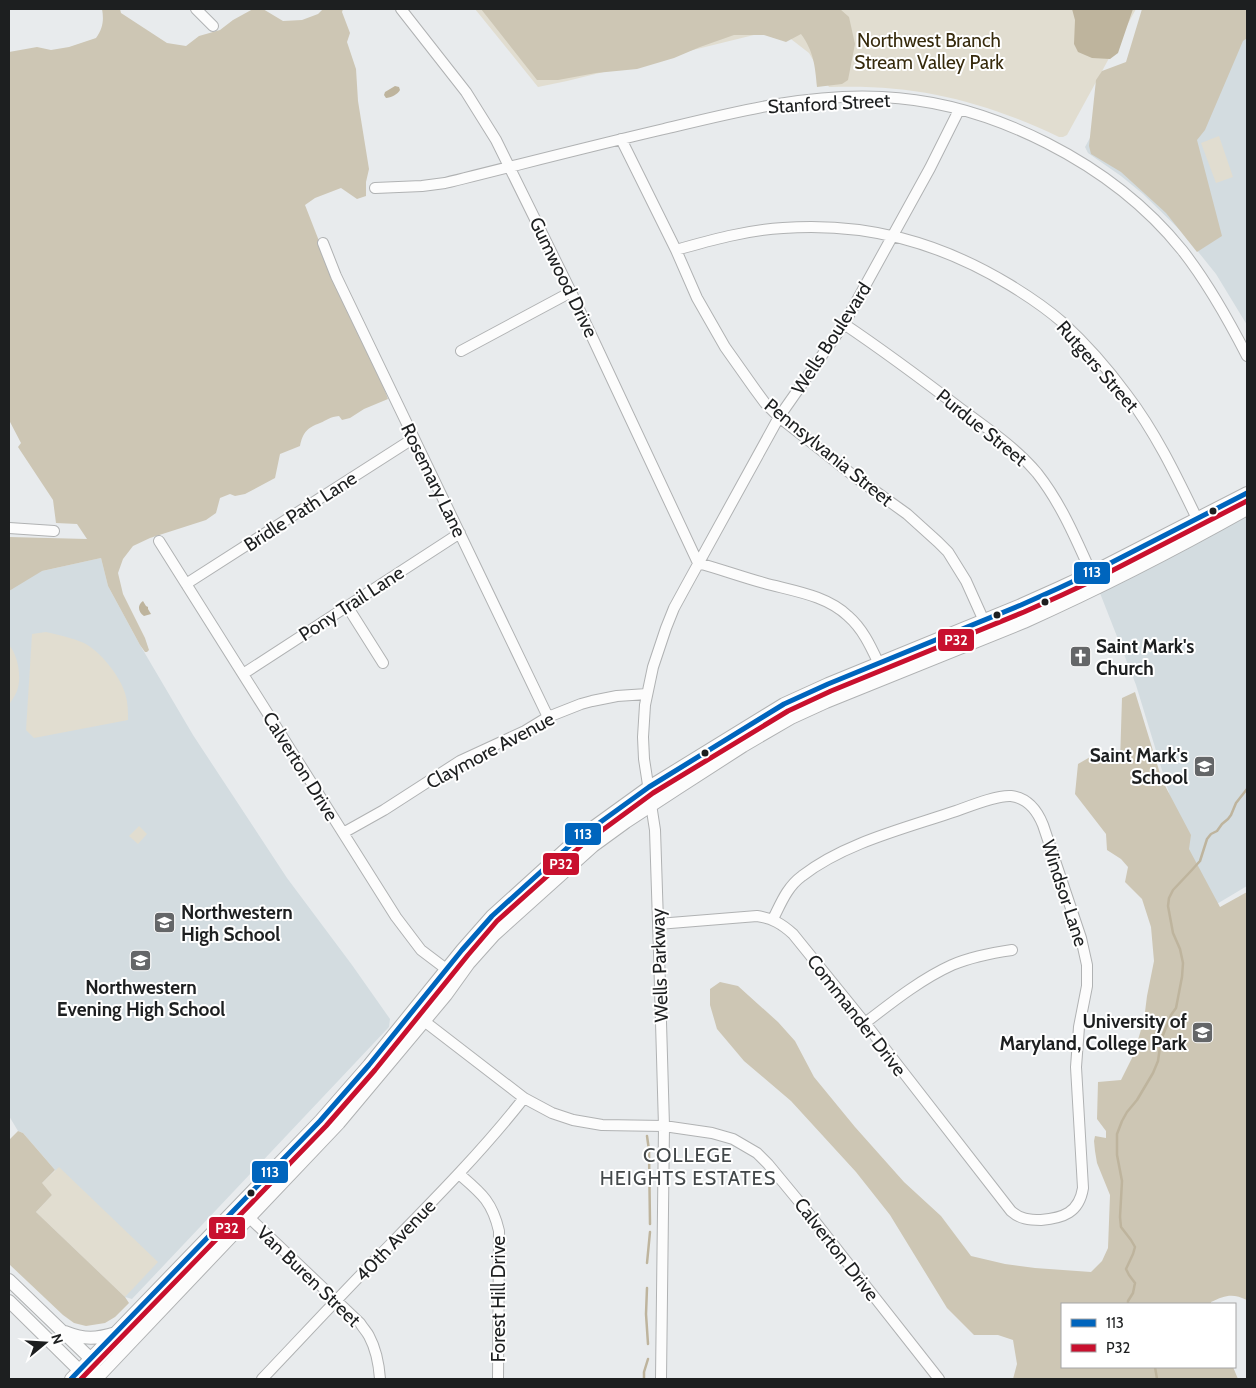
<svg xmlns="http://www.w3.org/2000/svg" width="1256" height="1388" font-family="Cabin,sans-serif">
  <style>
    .built { fill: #d3dce0 }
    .green { fill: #e1ddd0 }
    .forest { fill: #cdc6b4 }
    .water { fill: #beb49d }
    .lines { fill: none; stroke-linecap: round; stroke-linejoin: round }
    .stream { stroke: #beb49d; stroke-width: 2.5 }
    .minor-casing { stroke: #b0b2b3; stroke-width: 12 }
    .major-casing { stroke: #b0b2b3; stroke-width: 14 }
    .minor { stroke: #fcfcfc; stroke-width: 10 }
    .major { stroke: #fcfcfc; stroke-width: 12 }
    .bus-1-casing { stroke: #fff; stroke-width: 9 }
    .bus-2-casing { stroke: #fff; stroke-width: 9 }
    .bus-1 { stroke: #0065bd; stroke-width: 5 }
    .bus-2 { stroke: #c8102e; stroke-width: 5 }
    .bus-dot { fill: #1d1f20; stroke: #fff; stroke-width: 2 }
    .labels { text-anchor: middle; stroke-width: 4; stroke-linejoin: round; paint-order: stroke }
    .park-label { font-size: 19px; fill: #362a0c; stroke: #fff }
    .street-label { font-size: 19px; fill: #1d1f20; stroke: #fff }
    .poi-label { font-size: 19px; font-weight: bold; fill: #1d1f20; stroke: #fff; text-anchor: start }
    .neighbourhood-label { font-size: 20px; letter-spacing: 1px; fill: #43484a; stroke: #fff }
    .line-badge { stroke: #fff; stroke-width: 2 }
    .badge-label { font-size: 14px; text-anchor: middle; font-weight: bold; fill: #fff }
  </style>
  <rect width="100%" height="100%" fill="#e8ebed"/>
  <path class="built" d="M1247 9V325L1216 274 1183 233 1143 194 1121 176 1088 153 1085 147 1120 83Z
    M1247 514V886L1205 911 1136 685 1098 588Z
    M101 558 108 586 140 645 193 735 287 878 352 965 390 1019 389 1027 132 1299 125 1297 55 1170 23 1133 18 1131 9 1116V573L42 571Z"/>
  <path class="green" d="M475 9H1136L1067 135 1063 137H1059C981 100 915 84 829 87L809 53 778 29 567 81 538 87Z
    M1219 136 1233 177 1216 183 1201 143Z
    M46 632C59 635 72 638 84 643 100 651 120 676 125 693 128 702 128 711 128 720L34 738 26 730 32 634Z
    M9 645C18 655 22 678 17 691 15 696 11 701 9 705Z
    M139 826 147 834 138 844 129 836Z
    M59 1167 158 1262 125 1297 36 1212 52 1195 41 1184Z"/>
  <path class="forest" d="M102 9H120L121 13 167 43 186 46 199 36 220 30 233 20 253 9H263L283 21 302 20 318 14 323 9H343L342 12 350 33 347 42 356 69 358 101 369 169 366 182V196L357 199 341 188 315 198 305 205 328 264 376 366 388 399 364 409 350 418 342 420 339 416C330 417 327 420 320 423 307 428 303 432 300 446L280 454 275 478 245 494 235 496 230 494 220 498 216 513 206 520 150 538 133 546 123 559 118 573 123 594 145 638 149 650 147 652H145L140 645 108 586 101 558 42 571 9 591V537L87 539 77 524 56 523 53 500 18 447 21 443 9 420V52L37 47 51 50 69 47 96 38C103 28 104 20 102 9Z
    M481 9H840L849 17 855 44 848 80 842 84 817 87C815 66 814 52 801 34L786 42 764 35H734L700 47 674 58 637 69 596 73 558 80H537Z
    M1142 9H1247V38L1243 41 1205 130 1197 140 1222 236 1197 252 1166 213 1121 172 1091 154 1089 146 1096 80 1102 71 1126 62Z
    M1135 692 1162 780 1191 835 1189 849 1220 907 1247 892V1300C1233 1293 1225 1295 1211 1302V1304H1062V1367H1233L1238 1379H1013L1017 1364 1013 1340 998 1335H974L947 1308 890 1215 856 1172 791 1101 744 1061 717 1029 710 1005V989L720 982 738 986 778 1022 795 1041 814 1077 855 1127 904 1182 941 1216 971 1256 1005 1264 1035 1268 1091 1272 1102 1261 1108 1248 1110 1195 1097 1163 1095 1151 1094 1141 1095 1136 1106 1138V1131L1097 1119 1098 1082 1121 1080 1133 1056 1144 1020 1147 996 1154 961 1151 927 1142 899 1125 882 1128 867 1121 859 1107 850 1106 834 1075 794 1078 764 1097 753 1120 762 1122 698Z
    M18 1131 23 1133 55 1170 42 1183 52 1195 36 1212 125 1297 129 1303 115 1317 105 1323 86 1326 74 1323 63 1315 9 1264V1140Z"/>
  <path class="water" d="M1072 9H1133L1118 53 1110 59 1092 58 1078 52 1074 44 1075 20Z
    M395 86 399 87 400 90C398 94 391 98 386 98L384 95 385 92Z
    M143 601 146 606 148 607V609L151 614 144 616C138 612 137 605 143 601Z"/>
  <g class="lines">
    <path class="stream" d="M647 1136 649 1150 650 1224
      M647 1263 650 1232
      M647 1288 646 1314 648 1344
      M1128 1304V1301L1133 1293 1135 1283 1129 1275 1126 1269 1133 1254 1135 1247 1131 1240 1121 1227 1120 1217 1122 1181 1117 1155V1134L1122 1121 1127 1112 1137 1100 1153 1073 1158 1061 1161 1040 1171 1015 1176 1008 1182 977 1183 963 1180 949 1173 933 1168 906 1169 898 1173 890 1190 872 1200 861 1207 839 1211 834 1217 831 1222 824 1228 819 1231 815 1236 803 1247 789
      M1155 1367 1157 1379
      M644 1379V1372L648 1359"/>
    <defs>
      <path id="minor" d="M196 9 213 26
        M401 9 466 92 496 140 571 292 698 563
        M621 139 676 250 697 298 725 347 754 388 765 403 779 417 854 476 907 514 938 542 948 552 966 581 984 621
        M375 188 422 186 445 183C518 165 591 146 664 129 735 112 808 93 882 97 991 102 1113 164 1182 250 1208 283 1228 319 1247 356
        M323 243 336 276 548 717
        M676 250C711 240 747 230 783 228 866 222 939 242 1010 285 1028 296 1046 308 1062 322 1086 344 1108 369 1127 395 1159 437 1181 486 1204 533
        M844 324C884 351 923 380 961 409 988 429 1016 448 1037 473 1064 507 1080 549 1098 588
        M461 351 571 292
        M9 528 54 531
        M159 541 396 917 421 950 458 978
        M698 563C720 569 742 577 764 583 793 591 826 595 848 616 863 629 871 647 879 664
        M186 584 414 438
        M347 606 383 663
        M243 674 460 533
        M343 833 384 810 460 761 525 731 548 717 581 704 592 701 617 696 647 694
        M658 924 757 916C772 918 782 924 793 934L865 1023 1011 1211C1020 1219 1029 1220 1041 1220 1063 1218 1079 1213 1083 1188L1076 1067 1079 1027 1087 986V965L1081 938 1043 825C1037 810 1028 798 1011 796 997 795 970 806 956 811 906 828 844 843 802 876 787 887 781 903 773 919
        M424 1021 524 1098 552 1113 573 1120 602 1125 664 1126 712 1133 733 1139 757 1153 768 1164 806 1210 939 1379
        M865 1023C891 1003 921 979 952 965 971 957 991 953 1012 950
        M459 1174C481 1193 492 1201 499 1231L498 1379
        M238 1207 360 1323C363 1328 367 1332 369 1336 376 1349 379 1365 380 1379
        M262 1379C301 1338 340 1296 380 1255 430 1204 480 1154 524 1098
        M661 1379 664 1126 659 953 655 830 644 759 643 737 645 705 653 667 666 628 674 608 686 586 779 417 844 324 930 168 959 110"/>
      <path id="major" d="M9 1280 91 1359 94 1365
        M9 1301 79 1370 99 1376
        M65 1332C85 1340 96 1339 116 1333
        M71 1379 320 1121 369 1065 462 950 492 916 577 839 649 787 784 704 828 684 1021 605 1059 588 1091 573 1247 493
        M96 1379 339 1123 446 995 469 963 494 935 593 846 626 822 678 788 743 746 791 718 826 702 1024 622C1100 588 1174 550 1247 509"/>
    </defs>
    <use href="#minor" class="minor-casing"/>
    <use href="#major" class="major-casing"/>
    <use href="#minor" class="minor"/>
    <use href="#major" class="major"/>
    <defs>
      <path id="bus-1" d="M71 1379 320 1121 369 1065 462 950 492 916 577 839 649 787 784 704 828 684 1021 605 1059 588 1091 573 1247 493"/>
      <path id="bus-2" d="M81 1379 326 1126 375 1070 468 955 497 921 582 845 653 793 788 711 831 691 1024 612 1062 595 1094 580 1247 501"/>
    </defs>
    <use href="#bus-1" class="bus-1-casing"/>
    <use href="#bus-2" class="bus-2-casing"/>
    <use href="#bus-1" class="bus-1"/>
    <use href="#bus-2" class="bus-2"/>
  </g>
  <defs>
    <symbol id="church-square" viewBox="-11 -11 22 22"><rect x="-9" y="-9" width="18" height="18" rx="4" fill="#646668" stroke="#fff"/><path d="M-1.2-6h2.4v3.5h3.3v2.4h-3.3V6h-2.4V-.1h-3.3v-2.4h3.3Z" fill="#fff"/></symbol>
    <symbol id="school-square" viewBox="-11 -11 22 22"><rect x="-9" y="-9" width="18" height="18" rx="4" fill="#646668" stroke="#fff"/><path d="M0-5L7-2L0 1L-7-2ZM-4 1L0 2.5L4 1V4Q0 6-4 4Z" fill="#fff"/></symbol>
    <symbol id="university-square" viewBox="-11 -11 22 22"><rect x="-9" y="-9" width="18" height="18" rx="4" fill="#646668" stroke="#fff"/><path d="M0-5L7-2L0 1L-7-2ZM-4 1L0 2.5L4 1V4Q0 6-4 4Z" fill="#fff"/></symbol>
  </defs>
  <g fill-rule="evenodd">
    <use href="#church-square" x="1068" y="644" width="25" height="25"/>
    <use href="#school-square" x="1192" y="754" width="25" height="25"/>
    <use href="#school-square" x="152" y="910" width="25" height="25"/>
    <use href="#school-square" x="128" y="948" width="25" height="25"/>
    <use href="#university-square" x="1190" y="1020" width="25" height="25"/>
  </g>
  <g class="bus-dot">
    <circle cx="1213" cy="511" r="4.5"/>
    <circle cx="1045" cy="602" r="4.5"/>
    <circle cx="997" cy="615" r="4.5"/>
    <circle cx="705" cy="753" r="4.5"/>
    <circle cx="251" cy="1193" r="4.5"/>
  </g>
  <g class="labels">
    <g class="park-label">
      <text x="929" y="47">Northwest Branch<tspan x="929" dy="22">Stream Valley Park</tspan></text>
    </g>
    <g class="street-label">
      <text transform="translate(829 103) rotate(-3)" y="7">Stanford Street</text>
      <text transform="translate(564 277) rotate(64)" y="7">Gumwood Drive</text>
      <text transform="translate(831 338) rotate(-57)" y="7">Wells Boulevard</text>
      <text transform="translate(1098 366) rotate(49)" y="7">Rutgers Street</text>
      <text transform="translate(982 427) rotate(39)" y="7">Purdue Street</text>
      <text transform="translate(829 452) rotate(39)" y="7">Pennsylvania Street</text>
      <text transform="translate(434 480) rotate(64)" y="7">Rosemary Lane</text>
      <text transform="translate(300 511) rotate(-33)" y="7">Bridle Path Lane</text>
      <text transform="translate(351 603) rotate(-33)" y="7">Pony Trail Lane</text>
      <text transform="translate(490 750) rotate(-28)" y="7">Claymore Avenue</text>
      <text transform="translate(301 766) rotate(58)" y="7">Calverton Drive</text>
      <text transform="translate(1065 893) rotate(72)" y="7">Windsor Lane</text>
      <text transform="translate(659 965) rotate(-92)" y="7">Wells Parkway</text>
      <text transform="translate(857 1015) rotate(52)" y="7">Commander Drive</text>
      <text transform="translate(395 1240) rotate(-46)" y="7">40th Avenue</text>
      <text transform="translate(837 1249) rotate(52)" y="7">Calverton Drive</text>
      <text transform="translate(309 1276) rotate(44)" y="7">Van Buren Street</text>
      <text transform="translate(498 1299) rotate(-90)" y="7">Forest Hill Drive</text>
    </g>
    <g class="poi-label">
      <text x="1096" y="653">Saint Mark's<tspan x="1096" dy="22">Church</tspan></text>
      <text x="1188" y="762" text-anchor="end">Saint Mark's<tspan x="1188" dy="22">School</tspan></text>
      <text x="181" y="919">Northwestern<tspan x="181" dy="22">High School</tspan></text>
      <text x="141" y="994" text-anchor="middle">Northwestern<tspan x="141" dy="22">Evening High School</tspan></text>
      <text x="1187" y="1028" text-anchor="end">University of<tspan x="1187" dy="22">Maryland, College Park</tspan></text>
    </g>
    <g class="neighbourhood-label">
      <text x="688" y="1162">COLLEGE<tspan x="688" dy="23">HEIGHTS ESTATES</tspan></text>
    </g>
  </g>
  <g class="line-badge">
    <rect x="1073" y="561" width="38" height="24" rx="5" fill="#0065bd"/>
    <rect x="937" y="628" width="38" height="24" rx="5" fill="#c8102e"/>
    <rect x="564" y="822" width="38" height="24" rx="5" fill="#0065bd"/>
    <rect x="542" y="852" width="38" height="24" rx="5" fill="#c8102e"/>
    <rect x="251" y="1160" width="38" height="24" rx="5" fill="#0065bd"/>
    <rect x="208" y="1216" width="38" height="24" rx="5" fill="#c8102e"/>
  </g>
  <g class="badge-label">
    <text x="1092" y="577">113</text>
    <text x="956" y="645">P32</text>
    <text x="583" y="839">113</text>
    <text x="561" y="869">P32</text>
    <text x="270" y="1177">113</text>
    <text x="227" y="1233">P32</text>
  </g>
  <rect width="1256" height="1388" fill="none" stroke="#1d1f20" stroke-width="20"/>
  <rect x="1061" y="1303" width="175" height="65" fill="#ffffff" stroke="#a5a5a6"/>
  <rect x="1071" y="1319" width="25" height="8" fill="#0065bd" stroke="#a5a5a6"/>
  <text x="1106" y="1328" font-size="15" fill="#1d1f20">113</text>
  <rect x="1071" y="1344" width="25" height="8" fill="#c8102e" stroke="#a5a5a6"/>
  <text x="1106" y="1353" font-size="15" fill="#1d1f20">P32</text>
  <g transform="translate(45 1343) rotate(72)" stroke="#ffffff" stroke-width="4" paint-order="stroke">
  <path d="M0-4L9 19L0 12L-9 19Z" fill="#1d1f20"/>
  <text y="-8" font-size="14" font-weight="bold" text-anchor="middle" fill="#1d1f20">N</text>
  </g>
</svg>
